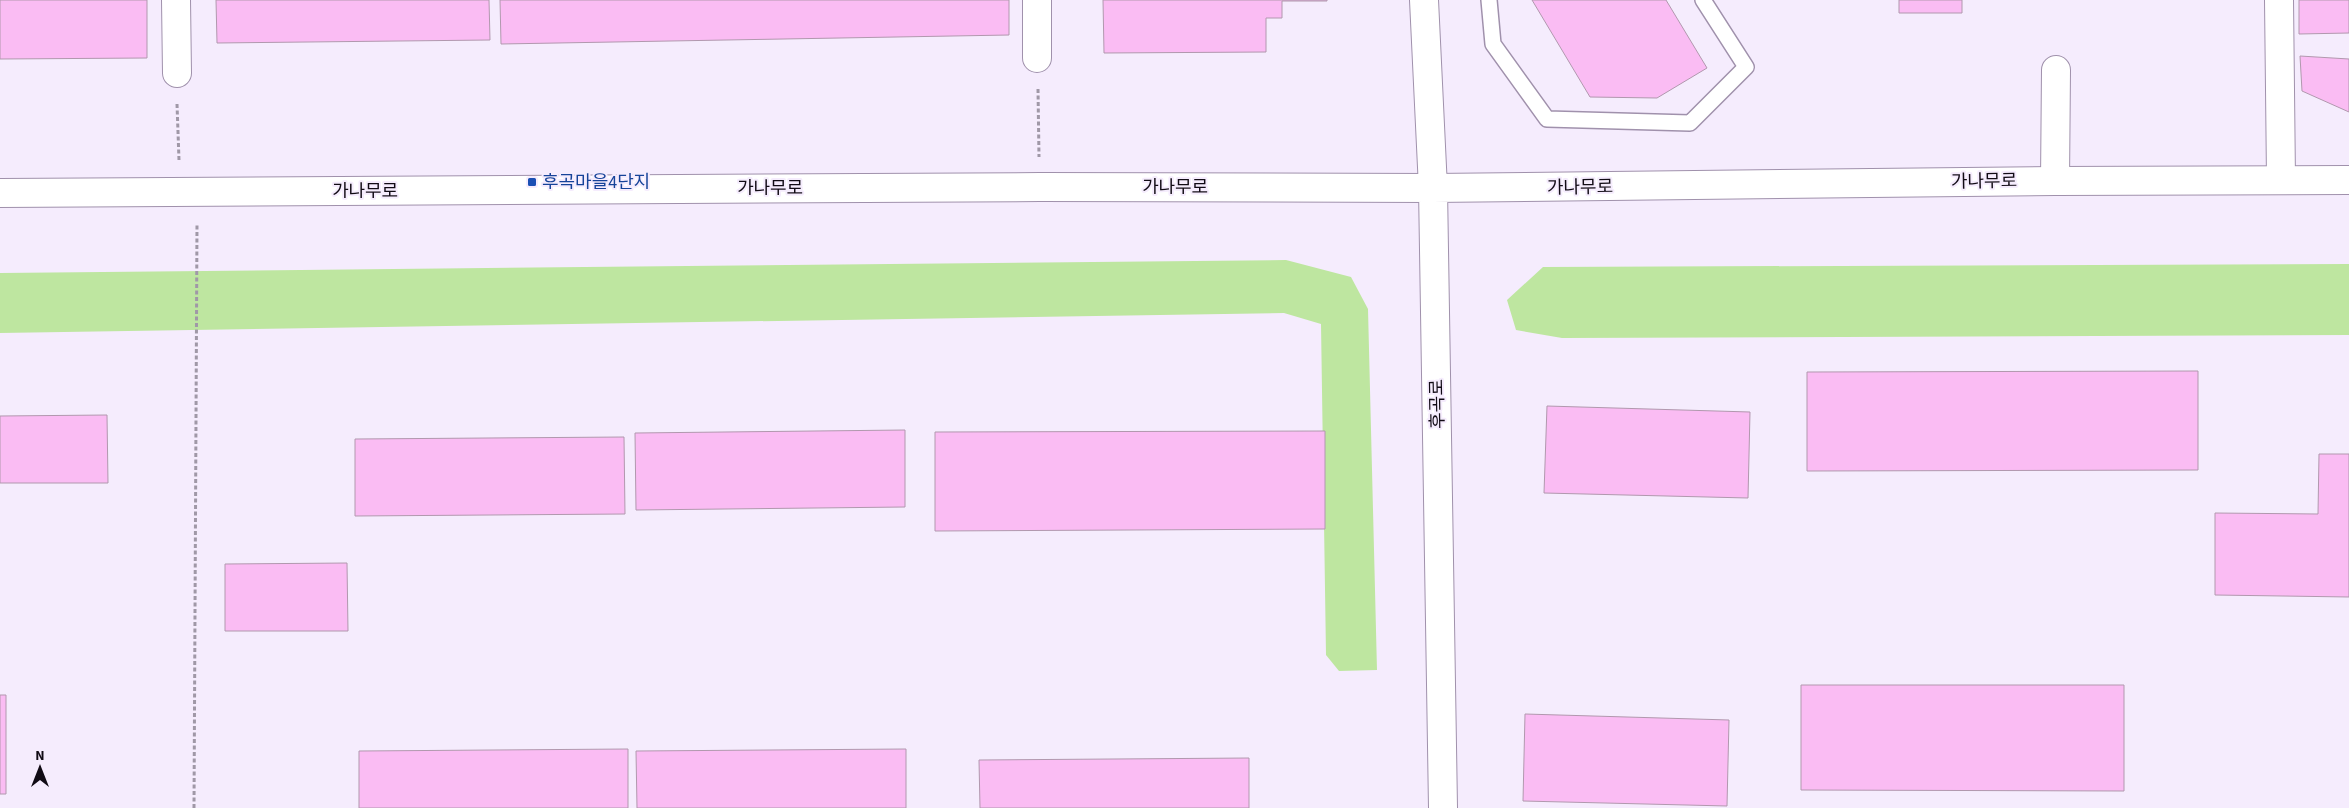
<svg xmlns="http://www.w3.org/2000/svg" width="2349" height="808" font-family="'Source Sans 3','Noto Sans KR',sans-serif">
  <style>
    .green { fill: #bee6a0 }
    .building { fill: #fabcf3; stroke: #b198ae }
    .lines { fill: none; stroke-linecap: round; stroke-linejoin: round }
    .service-casing { stroke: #a091ac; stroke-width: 18 }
    .minor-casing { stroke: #a091ac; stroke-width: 30 }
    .tertiary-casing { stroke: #a091ac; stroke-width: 30 }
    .path { stroke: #a098a7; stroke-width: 3; stroke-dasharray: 4 2.5; stroke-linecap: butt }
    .service { stroke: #fff; stroke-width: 15 }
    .minor { stroke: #fff; stroke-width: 28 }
    .tertiary { stroke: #fff; stroke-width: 28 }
    .transit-dot { fill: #1a4fb4; stroke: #f5ecfd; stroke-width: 2 }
    .labels { text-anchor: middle; stroke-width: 4; stroke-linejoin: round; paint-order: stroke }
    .street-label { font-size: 18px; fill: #110b15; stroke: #f5ecfd }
    .transit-label { font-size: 18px; fill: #164399; stroke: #f5ecfd; text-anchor: start }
  </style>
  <rect width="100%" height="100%" fill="#f5ecfd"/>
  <path class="green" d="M1286 260 1351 277 1368 309 1377 670 1339 671 1326 655 1321 324 1284 313 0 333V273Z
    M2349 264V335L1562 338 1516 330 1507 300 1543 267Z"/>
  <path class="building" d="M0 0H147V58L0 59Z
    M216 0H489L490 40 217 43Z
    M500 0H1009V35L501 44Z
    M1103 0H1327V1H1282V18H1266V52L1104 53Z
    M1532 0H1666L1707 68 1657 98 1590 97Z
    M1899 0H1962V13H1899Z
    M2299 0H2349V33L2299 34Z
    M2300 56 2349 59V112L2302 91Z
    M2198 371V470L1807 471V372Z
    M1547 406 1750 412 1748 498 1544 493Z
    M107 415 108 483H0V416Z
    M905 430V507L636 510 635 433Z
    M1325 431V529L935 531V432Z
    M624 437 625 514 355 516V439Z
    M2319 454H2349V597L2215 595V513L2318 514Z
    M347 563 348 631H225V564Z
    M1801 685H2124V791L1801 790Z
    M0 695H6V794H0Z
    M1525 714 1729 720 1727 806 1523 801Z
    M628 749V808H359V751Z
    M906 749V808H637L636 751Z
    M1249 758V808H980L979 760Z"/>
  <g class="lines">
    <defs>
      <path id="service" d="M1489 0 1493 44 1547 119 1690 123 1746 67 1703 0"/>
      <path id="minor" d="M176 0 177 73
        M1037 0V58
        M2279 0 2281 179
        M2055 181 2056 70"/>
      <path id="tertiary" d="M1424 0 1433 188 1443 808
        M0 193 1040 187 1433 188 2055 181 2349 180"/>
    </defs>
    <use href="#service" class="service-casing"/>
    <use href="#minor" class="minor-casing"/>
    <use href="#tertiary" class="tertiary-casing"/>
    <path class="path" d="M1038 89 1039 157
      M177 104 179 160
      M194 808 197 224"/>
    <use href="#service" class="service"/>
    <use href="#minor" class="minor"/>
    <use href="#tertiary" class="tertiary"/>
  </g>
  <rect class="transit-dot" x="527" y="177" width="10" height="10" rx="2.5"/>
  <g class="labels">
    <g class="street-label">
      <text transform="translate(1984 181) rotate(-1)" y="6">가나무로</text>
      <text x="1175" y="193">가나무로</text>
      <text transform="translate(1580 187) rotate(-1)" y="6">가나무로</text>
      <text x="770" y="194">가나무로</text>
      <text x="365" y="197">가나무로</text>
      <text transform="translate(1437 404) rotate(-91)" y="6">후곡로</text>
    </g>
    <g class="transit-label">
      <text x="542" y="188">후곡마을4단지</text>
    </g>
  </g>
  <g transform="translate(40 768)" stroke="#f5ecfd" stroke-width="4" paint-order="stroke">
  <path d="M0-4L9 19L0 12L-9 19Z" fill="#110b15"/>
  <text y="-8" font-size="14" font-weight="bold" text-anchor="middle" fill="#110b15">N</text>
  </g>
</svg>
